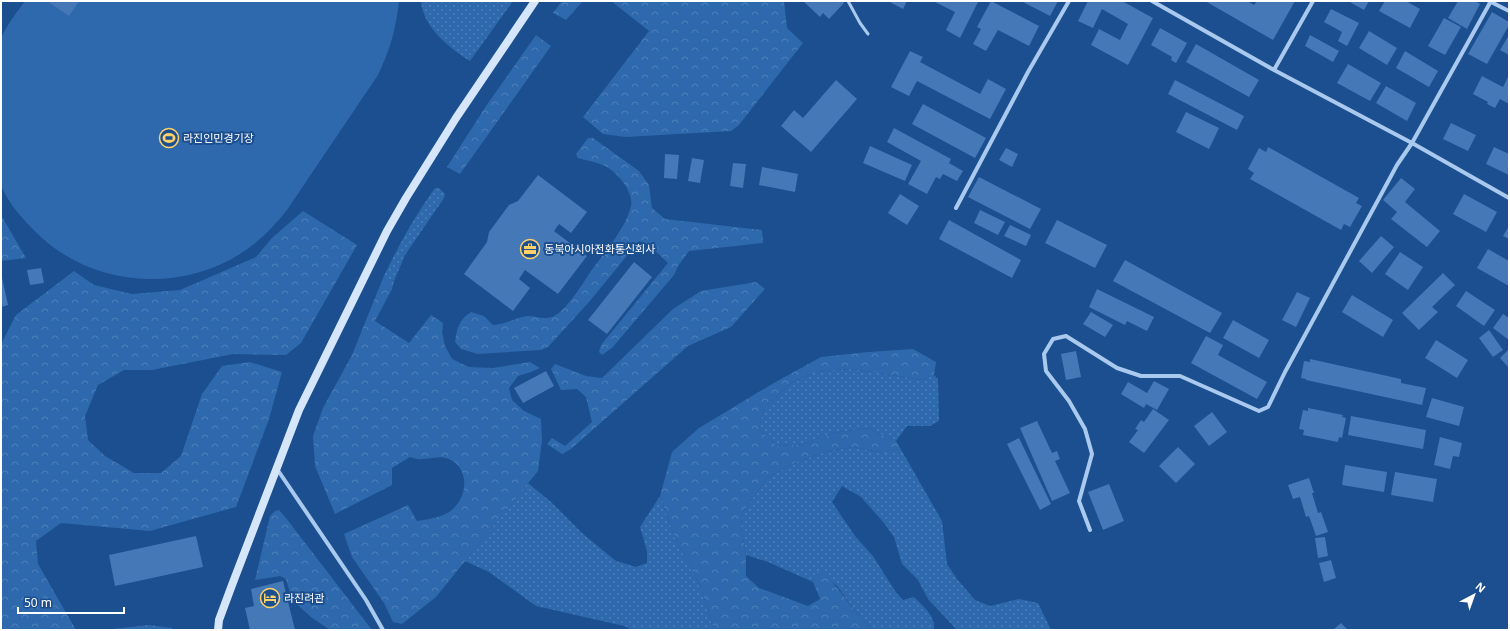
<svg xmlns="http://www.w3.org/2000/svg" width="1510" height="631" font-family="'Noto Sans','Noto Sans KR',sans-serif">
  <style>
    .grass { fill: url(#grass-dots) }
    .forest { fill: url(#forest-crowns) }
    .garden { fill: #2e69ad }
    .building { fill: #4478b7 }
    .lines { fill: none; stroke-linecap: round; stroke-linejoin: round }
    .lane { stroke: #a9c9ee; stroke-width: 3 }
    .street { stroke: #a9c9ee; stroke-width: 4 }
    .secondary { stroke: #d6e6fa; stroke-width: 8 }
    .labels { text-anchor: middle; stroke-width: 4; stroke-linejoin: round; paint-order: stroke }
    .poi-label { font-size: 11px; fill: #fff; stroke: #1b4f8f; text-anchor: start }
  </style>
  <defs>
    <pattern id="grass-dots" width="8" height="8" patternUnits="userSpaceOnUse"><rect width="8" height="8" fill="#2e69ad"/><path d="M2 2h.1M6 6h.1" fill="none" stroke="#4d80b9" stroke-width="1.8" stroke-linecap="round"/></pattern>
    <pattern id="forest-crowns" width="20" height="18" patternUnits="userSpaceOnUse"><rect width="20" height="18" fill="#2e69ad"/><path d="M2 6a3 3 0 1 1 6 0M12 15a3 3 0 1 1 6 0" fill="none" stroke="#4d80b9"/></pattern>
  </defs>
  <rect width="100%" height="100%" fill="#1b4f8f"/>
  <path class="grass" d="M421 1H513L470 61C449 48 423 27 421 1Z
    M435 188H439L445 194 444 198 405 255 394 281 383 278C398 246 415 216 435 188Z
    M853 369 923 380 934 375 938 379 939 421 930 426H907L896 441 867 428 833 433 803 444 777 446 759 429 764 408 790 384 817 371Z
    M854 447 883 453H903L942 521 947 564 957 579 975 600 990 606 1019 599 1038 603 1051 630H957L928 599 918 580 902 564 894 537 884 523 861 497 842 486 832 502 855 536 873 556 895 591 903 600 914 597C923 606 936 616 934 630H873L857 613 836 585 817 571 813 582 768 562 746 555 741 527 743 512 767 478 796 462 828 451Z
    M528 483 551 502 583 534 616 561 636 567 647 563V551L640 527 660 496 675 538 701 588 714 630H633L624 626 536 606 489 572 465 561Z
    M149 625 172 628V630H103Z"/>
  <path class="forest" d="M562 1H583L566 20 553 13Z
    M611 1H784L787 28 803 43 739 125 731 131 626 137 603 134 583 117 649 31Z
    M536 35 551 46 460 174 447 167 486 106Z
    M588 138H593L639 171 649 185 652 208 665 219 762 230 763 243 689 251 678 266 674 275 612 348 602 355 599 352 601 345 668 263 649 245 639 241 589 302 548 347 541 350 478 354 461 349 455 342C457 328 459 320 471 312L484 316 493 325C505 325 516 317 528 316 536 316 544 320 552 317 565 313 583 283 591 271 604 253 626 228 631 206 634 192 618 174 607 167 598 162 587 161 578 158L576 154Z
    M303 211 357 245 301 343 286 355 233 354 152 370H124L98 385 85 416 88 440 105 456 134 473H161L181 456 202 394 222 366 250 362 282 372 269 419 236 507 150 531 61 523 36 541 38 564 76 630H1V344L16 315 74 271 94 285 132 294 180 290 256 257 272 238Z
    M1 215 26 258 1 261Z
    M383 278 394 281 392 289 375 321 409 343 431 315 443 323 442 332 445 346 452 359 469 367 493 368 530 362 540 368 531 372 518 376 509 388 512 400 524 411 541 419 542 441 538 471 436 597 402 624 393 622 384 603 352 557 344 534 408 505 417 521C429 519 446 517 454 508 468 494 469 468 449 459 441 455 431 459 422 459 418 460 414 458 410 457L392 468V485L335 514 315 466 313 436 323 408 352 355Z
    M756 282 765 289 731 327 688 346 571 449 562 454 547 444 552 438 565 446 592 422 586 397 577 389 561 390 551 369 555 364 586 376 602 378 673 309 701 291Z
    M913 349 936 362 934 375 923 380 853 369 817 371 790 384 764 408 759 429 777 446 803 444 833 433 867 428 896 441 903 453H883L854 447 828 451 796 462 767 478 743 512 741 527 746 555V576L759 588 808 606 820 599 813 582 816 571 826 574 857 613 873 630H714L701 588 675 538 660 496 672 452 699 428 772 384 821 357 868 352Z
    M279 510 286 518 372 630H330L311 617 292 600 286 579 280 576 255 580 270 516 275 511Z"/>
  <path class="garden" d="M25 1H399C396 29 390 50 378 75L287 210C275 225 262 239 246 250 185 293 96 288 41 237 27 224 8 204 1 185 0 179 1 170 1 164 1 145 1 125 1 106 1 90 1 74 1 58 1 52 0 45 1 40 4 28 18 11 25 1Z"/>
  <path class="building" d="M47 1H79L69 16Z
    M803 1H842L844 3 829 19 823 13 820 17Z
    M888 1H907L903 9Z
    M933 1 978 2 960 38 946 30 955 12Z
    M991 1 1039 26 1029 46 998 30 986 51 973 44 981 29 977 27Z
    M1021 1H1058L1050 16Z
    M1088 1H1122L1153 18 1128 65 1091 45 1099 29 1120 40 1128 24 1102 9 1093 28 1078 21Z
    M1205 1H1247L1254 5 1257 1H1295L1273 40Z
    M1348 1H1369L1364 10Z
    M1385 1H1406L1420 9 1410 28 1379 11Z
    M1458 1H1475L1480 4 1467 29 1448 18Z
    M1331 9 1359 23 1347 46 1338 41 1342 32 1324 22Z
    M1492 12 1509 22V25L1487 64 1468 54Z
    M1444 18 1461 27 1445 55 1428 46Z
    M1160 28 1187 43 1176 63 1171 60 1172 57 1151 45Z
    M1369 31 1397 48 1387 65 1359 48Z
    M1310 35 1339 51 1333 62 1305 46Z
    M1509 35V55L1500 50Z
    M1196 44 1259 80 1249 97 1186 62Z
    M910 51 923 57 920 62 980 94 988 79 1006 89 990 119 917 81 909 96 891 87Z
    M1405 51 1438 71 1429 87 1396 68Z
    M1348 64 1381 83 1370 101 1337 83Z
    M1509 75V104L1500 99 1495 108 1487 104 1488 102 1473 94 1482 76 1503 87Z
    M836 80 857 99 811 152 781 126 794 110 803 118Z
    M1175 80 1244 116 1237 130 1168 94Z
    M1386 86 1416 103 1407 121 1376 103Z
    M923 104 986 138 975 158 912 124Z
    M1186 112 1219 128 1209 149 1176 132Z
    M1451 123 1476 135 1468 151 1443 139Z
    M894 128 951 159 949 163 963 171 957 181 943 174 940 179 936 177 927 194 908 184 921 161 887 142Z
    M870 146 912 165 905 181 863 163Z
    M1268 147 1359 198 1356 203 1362 206 1350 227 1344 224 1341 230 1250 179 1254 173 1248 169 1259 148 1266 152Z
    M1494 147 1509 154V175L1486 164Z
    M1006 148 1018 154 1012 167 999 160Z
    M665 154 679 155 677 179 664 178Z
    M692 158 704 160 700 183 688 181Z
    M733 163 746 164 743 188 730 186Z
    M762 167 798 174 795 192 759 185Z
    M538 175 587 212 571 233 559 224 554 231 587 256 558 294 525 270 519 279 530 288 513 311 464 274 487 242 489 232 509 205 518 201Z
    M979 177 1041 209 1030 229 968 197Z
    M1401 178 1415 189 1405 202 1440 231 1427 247 1391 219 1397 212 1383 200Z
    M900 194 919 206 907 225 888 213Z
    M1464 194 1497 212 1486 232 1453 214Z
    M980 210 1005 222 998 235 974 223Z
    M949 220 1021 260 1012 278 939 239Z
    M1057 220 1107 245 1095 268 1045 243Z
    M1010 225 1031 235 1026 246 1004 236Z
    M1509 226V239L1503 236Z
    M1381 236 1394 247 1372 273 1359 261Z
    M1488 249 1509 261V286L1477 268Z
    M1400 252 1423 267 1408 290 1385 274Z
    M1125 260 1222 313 1210 333 1113 281Z
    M634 262 652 277 607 334 588 320Z
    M41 268 44 283 30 285 27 270Z
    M1 273 8 305 1 307Z
    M1443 273 1455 285 1432 307 1438 312 1419 330 1402 313Z
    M1097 289 1154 317 1147 331 1127 321 1125 325 1089 307Z
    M1466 291 1495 310 1484 326 1456 306Z
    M1297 292 1310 298 1296 327 1282 320Z
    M1352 295 1393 320 1383 337 1342 312Z
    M1091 312 1113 325 1105 337 1083 324Z
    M1503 314 1509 318V340L1493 328Z
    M1233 320 1269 340 1259 358 1223 338Z
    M1489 330 1503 350 1493 357 1479 338Z
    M1206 336 1223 345 1218 355 1267 382 1257 399 1191 363Z
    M1436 340 1468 360 1457 378 1425 358Z
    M1509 349V368L1500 358Z
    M1076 351 1081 377 1066 380 1061 354Z
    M1310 359 1401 379V383L1426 388 1422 405 1306 380V379L1301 378 1304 361 1310 362Z
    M546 371 554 386 523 403 514 388Z
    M1154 381 1169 389 1157 410 1146 404 1144 408 1121 394 1128 382 1147 393Z
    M1432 398 1464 407 1459 426 1426 417Z
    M1308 408 1343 415 1342 417 1346 418 1342 438 1339 437 1338 442 1303 435 1304 430 1299 429 1303 410 1308 411Z
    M1153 409 1169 420 1144 453 1129 442 1138 430 1135 429 1141 420 1144 422Z
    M1212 412 1227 432 1209 446 1194 426Z
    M1351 416 1426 430 1423 449 1348 435Z
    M1037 421 1052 453 1057 451 1060 459 1055 461 1070 493 1052 501 1020 428Z
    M1440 437 1462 443 1459 457 1453 456 1450 469 1434 465Z
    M1019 438 1051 504 1040 510 1007 444Z
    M1178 447 1195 464 1176 483 1159 466Z
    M1345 465 1387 472 1384 492 1342 485Z
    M1395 472 1437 479 1433 502 1391 495Z
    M1309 478 1314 493H1312L1318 513 1321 512 1328 532 1316 536 1309 516 1306 517 1300 497 1293 499 1288 485Z
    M1109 484 1124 521 1103 530 1088 492Z
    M196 536 203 567 115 586 109 555Z
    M1325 537 1328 556 1318 558 1315 538Z
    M1331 560 1336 578 1324 582 1319 563Z
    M283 581 295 630H250L245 608 254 606 251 589Z
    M1341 623 1348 630H1333Z"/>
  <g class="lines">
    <path class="lane" d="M848 1 860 23 868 34"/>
    <path class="street" d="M1152 1 1274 70 1412 143 1509 198
      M1489 1 1509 11
      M1274 70 1313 1
      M956 208 1028 72 1069 1
      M277 469 366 600 383 630
      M1090 530 1079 501 1092 454 1085 429 1069 401 1046 371 1044 354 1053 339 1066 336 1117 368 1141 376H1180L1259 411 1268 407 1285 372 1397 165 1412 143 1491 1"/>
    <path class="secondary" d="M218 630 219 620 232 585 299 410 387 231 406 198 456 118 535 1"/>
  </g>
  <defs>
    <symbol id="stadium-ring" viewBox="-11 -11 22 22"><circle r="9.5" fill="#1b4f8f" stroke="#ffd166" stroke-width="1.5"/><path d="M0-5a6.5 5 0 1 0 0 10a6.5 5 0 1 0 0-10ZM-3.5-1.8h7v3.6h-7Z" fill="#ffd166"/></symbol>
    <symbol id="office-ring" viewBox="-11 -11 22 22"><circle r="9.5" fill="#1b4f8f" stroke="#ffd166" stroke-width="1.5"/><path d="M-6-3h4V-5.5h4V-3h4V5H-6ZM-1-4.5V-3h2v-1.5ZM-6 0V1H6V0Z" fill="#ffd166"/></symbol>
    <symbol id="hotel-ring" viewBox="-11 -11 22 22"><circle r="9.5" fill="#1b4f8f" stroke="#ffd166" stroke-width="1.5"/><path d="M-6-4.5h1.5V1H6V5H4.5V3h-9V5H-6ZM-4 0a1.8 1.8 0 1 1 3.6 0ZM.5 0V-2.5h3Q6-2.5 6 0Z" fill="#ffd166"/></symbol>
  </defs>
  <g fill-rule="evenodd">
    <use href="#stadium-ring" x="158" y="127" width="22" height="22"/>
    <use href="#office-ring" x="519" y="238" width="22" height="22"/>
    <use href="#hotel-ring" x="259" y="587" width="22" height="22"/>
  </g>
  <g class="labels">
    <g class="poi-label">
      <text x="183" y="142">라진인민경기장</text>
      <text x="544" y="253">동북아시아전화통신회사</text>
      <text x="284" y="602">라진려관</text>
    </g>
  </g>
  <rect width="1510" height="631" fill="none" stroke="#ffffff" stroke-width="4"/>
  <g transform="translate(1474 595) rotate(41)" stroke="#1b4f8f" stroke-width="3" paint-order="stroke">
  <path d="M0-3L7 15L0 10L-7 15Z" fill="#ffffff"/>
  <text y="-6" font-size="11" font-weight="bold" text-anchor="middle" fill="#ffffff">N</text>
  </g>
  <path d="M18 607v6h106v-6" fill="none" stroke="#ffffff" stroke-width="2"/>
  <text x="24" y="607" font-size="12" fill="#ffffff" stroke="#1b4f8f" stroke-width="3" paint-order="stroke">50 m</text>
</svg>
